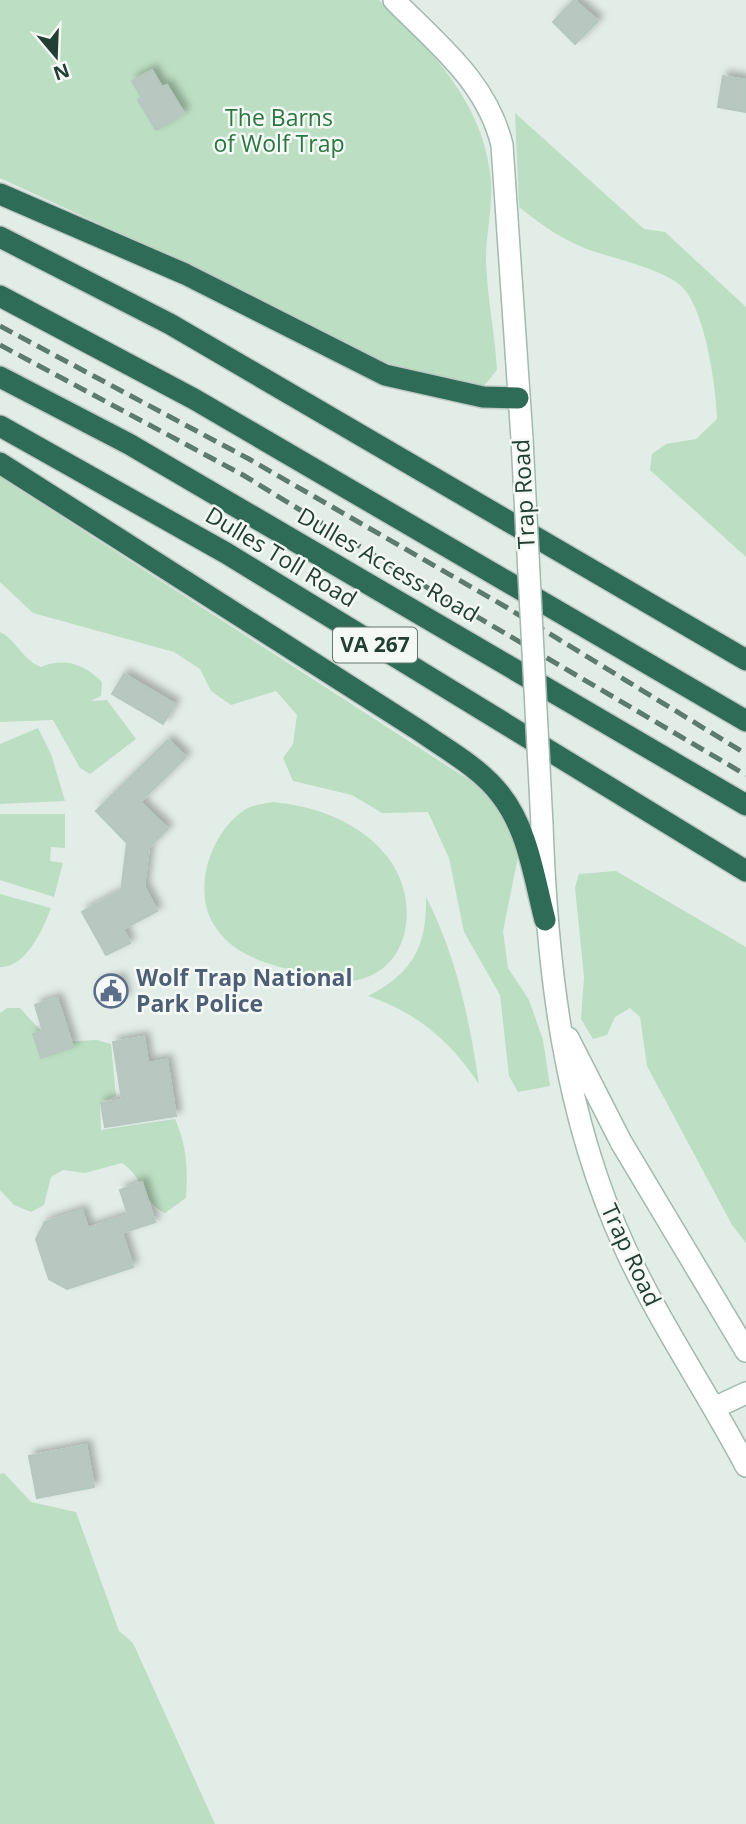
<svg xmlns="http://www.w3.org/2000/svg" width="746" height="1824" font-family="'Open Sans',sans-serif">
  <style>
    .green { fill: #bcdec2 }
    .building { fill: #b8c8c0; stroke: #b5c7be; stroke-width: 2; filter: url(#shadow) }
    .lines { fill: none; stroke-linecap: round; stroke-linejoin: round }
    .secondary-casing { stroke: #a1b9ae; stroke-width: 24 }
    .motorway-casing { stroke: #c1c9c6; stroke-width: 24 }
    .secondary { stroke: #fff; stroke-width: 21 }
    .motorway { stroke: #2e6c58; stroke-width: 21 }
    .rail { stroke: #5d7a6f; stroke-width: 5; stroke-dasharray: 14 7; stroke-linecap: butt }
    .secondary-bridge-casing { stroke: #a1b9ae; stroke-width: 24; stroke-linecap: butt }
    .secondary-bridge { stroke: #fff; stroke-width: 21 }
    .labels { text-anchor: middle; stroke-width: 5; stroke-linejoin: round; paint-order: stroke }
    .shield { fill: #f4f9f6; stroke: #62776e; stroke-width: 2 }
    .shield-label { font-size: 21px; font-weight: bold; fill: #233f34 }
    .park-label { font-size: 23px; fill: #2c7641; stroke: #f4f9f6 }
    .street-label { font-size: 23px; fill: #233f34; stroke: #f4f9f6 }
    .service-label { font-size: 23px; font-weight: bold; fill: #4e5e75; stroke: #f4f9f6; text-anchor: start }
  </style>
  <defs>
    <filter id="shadow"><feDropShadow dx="5" dy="-5" stdDeviation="3.5" flood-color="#0004"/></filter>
  </defs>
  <rect width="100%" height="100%" fill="#e3ede8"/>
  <path class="green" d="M0 0H379C432 51 484 103 491 180 493 207 486 233 486 260 487 297 495 333 497 370L484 386 473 388 378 360 167 255 0 178Z
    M515 113 644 229 665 232 746 307V557L650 470 652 454 666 444 696 439 717 419C716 386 706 317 685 290 669 269 608 258 582 247 558 237 539 223 519 207Z
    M0 477 483 789 512 829 519 852 503 931 508 968 529 1000 543 1040 550 1086 518 1092 509 1076 500 995 464 932 449 858 428 812 382 813 352 795 293 781 283 758 293 744 297 715 276 691 231 705 211 691 200 669 174 652 33 613 0 582Z
    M0 632C18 641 21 659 41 667 64 657 85 664 102 682L101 696 91 701 107 700 136 739 90 774 80 768 53 720 0 722Z
    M38 728 51 754 65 801 0 804V744Z
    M273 802C316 806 363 823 389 859 420 900 412 972 353 981 336 984 317 976 301 972 269 965 232 955 214 925 192 890 210 834 243 811 251 805 263 804 273 802Z
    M0 814H65V848L51 847 50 861 63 863 54 897 0 880Z
    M616 871 746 947V1243L732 1225 647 1066 640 1017 630 1008 615 1017 607 1035 593 1039 581 1019 584 977 575 887 579 874Z
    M0 894 51 908C43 929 26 968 0 967Z
    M426 897C457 957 469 1018 479 1084 450 1041 418 1013 368 996 413 973 427 946 426 897Z
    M7 1008H20L51 1042 97 1040 111 1044 116 1096 100 1103 101 1130 175 1119C187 1146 188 1170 186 1198L165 1213C140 1201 146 1179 122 1163L85 1173 63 1170 51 1177 44 1205 31 1212 14 1205 0 1190V1013Z
    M4 1473 31 1502 76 1512 119 1631 133 1643 215 1824H0V1474Z"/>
  <path class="building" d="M574 0 598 21 575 44 553 22Z
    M152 70 162 87 167 85 184 113 156 130 138 100 142 98 132 81Z
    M723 76 746 80V112L718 107Z
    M124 674 175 704 163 724 112 694Z
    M168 740 186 757 140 802 168 829 149 847 144 886 157 911 123 929 130 943 106 955 82 912 121 891 127 843 96 811Z
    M120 978 126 997 103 1004 97 985Z
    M57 998 73 1047 41 1058 33 1034 43 1031 35 1005Z
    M144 1037 148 1063 167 1060 176 1116 105 1127 101 1103 122 1100 113 1042Z
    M142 1182 155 1222 122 1233 133 1267 67 1289 49 1279 36 1239 45 1222 82 1210 88 1228 128 1215 120 1190Z
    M86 1445 94 1487 37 1498 29 1456Z"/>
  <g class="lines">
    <defs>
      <path id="secondary" d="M394 0C438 45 487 82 502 145L522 439
        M542 825C547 970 564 1115 625 1248 660 1324 707 1392 746 1466
        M568 1038 621 1142 746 1351
        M714 1408 746 1393"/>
      <path id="motorway" d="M0 194 185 274 385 375 483 397 518 398
        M0 237 170 324 746 660
        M0 296 194 399 746 721
        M0 377 129 444 746 805
        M0 426 226 553 746 871
        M0 463 420 731C447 750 480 768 500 794 528 829 534 878 545 920"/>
    </defs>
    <use href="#secondary" class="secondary-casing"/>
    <use href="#motorway" class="motorway-casing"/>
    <use href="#secondary" class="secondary"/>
    <use href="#motorway" class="motorway"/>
    <path class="rail" d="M0 326 249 459 506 607 746 754
      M0 345 243 475 423 585 746 775"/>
    <defs>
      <path id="secondary-bridge" d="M522 439 542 825"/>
    </defs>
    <use href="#secondary-bridge" class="secondary-bridge-casing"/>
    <use href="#secondary-bridge" class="secondary-bridge"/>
  </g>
  <defs>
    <symbol id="civic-ring" viewBox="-11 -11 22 22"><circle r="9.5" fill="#f4f9f6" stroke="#5c6f8a" stroke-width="1.5"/><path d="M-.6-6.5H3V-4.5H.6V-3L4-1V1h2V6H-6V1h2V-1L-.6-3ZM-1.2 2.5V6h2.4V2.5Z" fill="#5c6f8a"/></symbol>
  </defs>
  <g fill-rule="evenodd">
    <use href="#civic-ring" x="92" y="972" width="38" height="38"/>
  </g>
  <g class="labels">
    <rect class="shield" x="333" y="627.5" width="84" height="35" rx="5"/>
    <g class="shield-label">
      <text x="375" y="652">VA 267</text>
    </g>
    <g class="park-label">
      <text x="279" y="126">The Barns<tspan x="279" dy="26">of Wolf Trap</tspan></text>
    </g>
    <g class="street-label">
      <text transform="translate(524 494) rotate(-93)" y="8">Trap Road</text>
      <text transform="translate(281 557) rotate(31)" y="8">Dulles Toll Road</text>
      <text transform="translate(388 565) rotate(30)" y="8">Dulles Access Road</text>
      <text transform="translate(631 1255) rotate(65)" y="8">Trap Road</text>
    </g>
    <g class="service-label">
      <text x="136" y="986">Wolf Trap National<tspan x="136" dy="26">Park Police</tspan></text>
    </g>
  </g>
  <g transform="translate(56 56) rotate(161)" stroke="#f4f9f6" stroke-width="5" paint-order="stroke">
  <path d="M0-5L12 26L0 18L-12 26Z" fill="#233f34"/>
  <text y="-10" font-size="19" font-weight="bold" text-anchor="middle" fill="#233f34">N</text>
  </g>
</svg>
